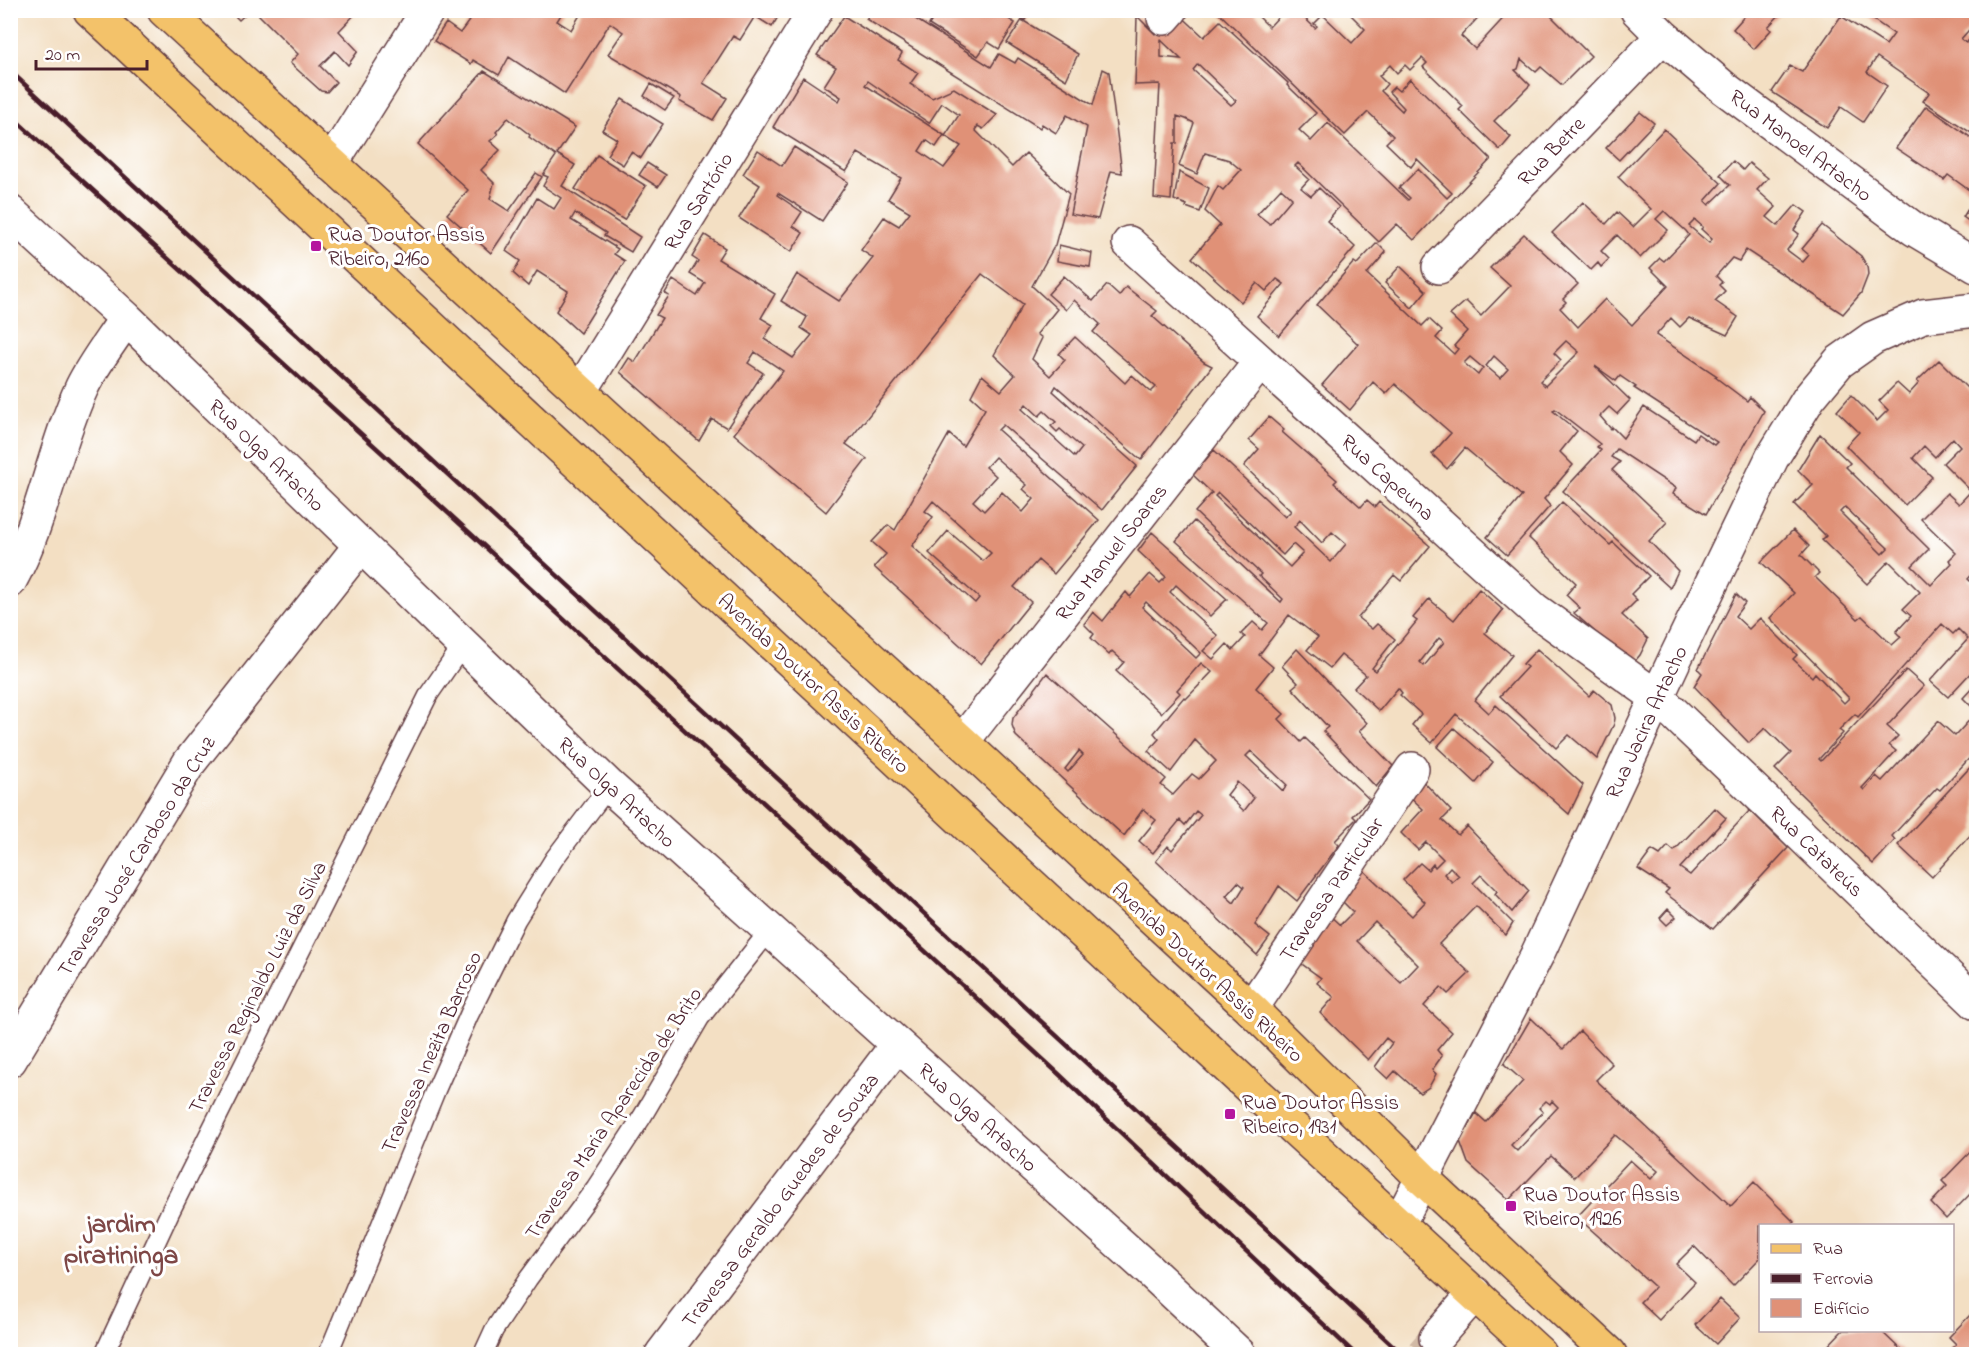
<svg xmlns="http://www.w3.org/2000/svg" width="1987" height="1365" font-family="'Indie Flower',sans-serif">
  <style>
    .building { fill: #e09177; fill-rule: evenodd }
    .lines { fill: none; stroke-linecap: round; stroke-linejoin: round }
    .minor-tunnel { stroke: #d1b9a5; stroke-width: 33; stroke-dasharray: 33 16; stroke-linecap: butt }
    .service-casing { stroke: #633c42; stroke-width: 21 }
    .minor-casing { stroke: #633c42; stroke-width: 36 }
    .primary-casing { stroke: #633c42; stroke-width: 36 }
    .service { stroke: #fff; stroke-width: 18 }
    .minor { stroke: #fff; stroke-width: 33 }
    .primary { stroke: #f3c26a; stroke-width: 33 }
    .rail { stroke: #4a1f2b; stroke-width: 4.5 }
    .poi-dot { fill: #b5179e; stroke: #fff; stroke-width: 2 }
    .labels { text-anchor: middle; stroke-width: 6; stroke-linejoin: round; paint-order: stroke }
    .street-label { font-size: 21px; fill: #4a1f2b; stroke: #fff }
    .poi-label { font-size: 21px; fill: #4a1f2b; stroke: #fff; text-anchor: start }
    .district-label { font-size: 27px; font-weight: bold; fill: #7e4746; stroke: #fff }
  </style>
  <rect width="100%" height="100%" fill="#fff"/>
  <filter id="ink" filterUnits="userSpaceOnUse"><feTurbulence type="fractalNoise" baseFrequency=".0167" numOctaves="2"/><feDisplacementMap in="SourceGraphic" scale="12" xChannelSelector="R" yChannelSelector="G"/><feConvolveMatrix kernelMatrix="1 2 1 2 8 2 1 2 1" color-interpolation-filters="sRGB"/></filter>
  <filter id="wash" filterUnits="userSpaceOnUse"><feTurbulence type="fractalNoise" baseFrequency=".008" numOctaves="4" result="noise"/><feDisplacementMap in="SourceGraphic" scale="24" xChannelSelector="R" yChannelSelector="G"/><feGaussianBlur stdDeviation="1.35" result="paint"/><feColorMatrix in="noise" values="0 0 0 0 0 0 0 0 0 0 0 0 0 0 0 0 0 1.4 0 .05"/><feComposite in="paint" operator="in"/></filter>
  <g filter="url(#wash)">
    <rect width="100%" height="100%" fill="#f3dfc3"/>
    <g id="blocks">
      <path class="building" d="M229 10H250L239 20Z
        M257 10H359L339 31 358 51 348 65 335 51 320 66 336 82 327 92 321 91 290 63 298 54 258 14 259 13Z
        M477 10H564L557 21 571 30 583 10H782L772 27 755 16 740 40 733 36 703 83 727 98 713 120 679 101 681 97 608 54 623 32 610 23 565 94 509 57 499 75 473 60 471 64 434 41 446 23 460 33Z
        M865 10H912L909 15 991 67 999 54 1015 63 1018 58 1093 105 1103 69 1109 72 1122 173 1111 171 1098 219 1070 214 1087 127 1067 115 1056 133 1042 124 1040 128 866 19 870 14Z
        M938 10H995L1015 23 999 49 988 42 978 56 929 25Z
        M1010 10H1032L1025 20Z
        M1221 10H1252L1269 27 1285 10H1296L1315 28 1317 26 1314 24 1323 15 1352 43 1365 29 1346 10H1485L1461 36 1475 49 1511 10H1545L1591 56 1562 85 1541 67 1536 72 1521 59 1518 69 1515 70 1530 85 1494 121 1511 137 1500 150 1459 110 1463 106 1423 67 1427 63 1422 58 1410 70 1405 65 1397 73 1390 65 1379 76 1387 84 1381 91 1402 111 1404 108 1389 92 1394 87 1399 91 1410 79 1491 159 1414 240 1397 224 1379 242 1298 163 1295 166 1309 179 1301 188 1311 196 1319 188 1339 207 1327 221 1355 247 1279 336 1257 316 1284 284 1277 279 1266 291 1257 283 1241 302 1192 258 1220 225 1205 211 1218 186 1223 190 1241 170 1229 160 1205 153 1197 174 1179 166 1194 123 1186 119 1177 116V143H1174L1171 200 1154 198 1160 84 1135 85 1137 16 1155 34 1177 12 1204 37 1220 21 1288 83 1287 85 1316 113 1299 130 1311 141 1328 123 1408 200 1410 198 1399 188 1418 169 1447 198 1452 193 1417 159 1411 167 1386 143 1393 136 1368 112 1345 135 1219 13ZM1161 40 1181 59 1161 57ZM1198 64 1236 101 1231 105 1193 70ZM1281 188 1292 198 1270 224 1257 214Z
        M1750 10H1784L1768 27 1771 30 1754 49 1733 29Z
        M1859 10H1976V22L1961 39 1966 43 1976 33V195L1948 175 1944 180 1896 148 1926 106 1973 139 1976 136 1923 101 1929 93 1877 57 1867 72 1887 86 1863 122 1841 107 1827 128 1772 92 1790 66 1802 72 1841 16 1886 45 1894 34Z
        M844 16 902 53 898 60 918 73 910 84 932 98 954 88 997 115 983 129 978 126 975 130 1012 167 1026 153 1069 194 1055 245 1032 286 1057 309 1037 334 1042 338 1032 359 1050 376 1065 360 1059 354 1075 337 1125 383 1132 375 1151 392 1156 387 1093 332 1100 324 1074 300 1066 310 1048 294 1064 276 1093 301 1107 285 1119 296 1126 287 1157 311 1152 316 1204 362 1212 366 1141 460 1056 386 1053 391 1137 466 1102 510 1003 425 998 430 1099 520 1054 574 1038 560 1014 587 1031 602 981 664 874 567 886 554 872 542 888 525 895 530 949 434 963 446 985 409 971 396 982 375 1001 391 1015 375 994 355 1023 304 982 274 846 444 867 459 826 512 734 434 783 371 755 352 748 363 763 373 727 428 712 419 699 441 620 372 629 358 635 362 662 318 656 315 669 296 665 293 673 280 697 296 705 283 690 274 698 261 692 257 705 235 725 248 718 259 775 294 761 318 773 325 764 339 793 358 812 335 801 328 807 317 781 301 797 274 839 301 873 258 861 250 884 217 899 226 910 212 888 199 901 178 858 153 846 172 773 127 803 77 839 101 841 97 824 86 836 67 817 55ZM868 81 929 123 942 103 959 115 945 136 961 146 944 168 919 151 926 140 936 147 944 135 865 85ZM1026 404 1039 416 1044 411 1056 422 1051 426 1057 432 1060 429 1082 448 1075 457 1022 409ZM995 457 1027 485 1023 489 1034 499 1023 512 1002 492 984 511 973 501 996 476 986 467ZM933 501 991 553 983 561 948 531 929 553 979 598 975 603 912 546 933 517 925 511Z
        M1022 20 1078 54 1066 80 1007 43Z
        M484 71 575 127 557 154 575 165 562 186 640 237 631 252 604 236 606 233 575 213 571 220 618 249 614 254 625 261 580 333 556 311 568 291 537 271 528 286 513 273 520 261 506 251 537 198 554 209 561 198 543 186 548 177 543 175 556 156 529 137 530 135 508 118 496 132 498 134 490 141 500 150 481 170 494 183 490 199 509 211 536 173 542 177 491 253 447 214 468 190 418 144Z
        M651 84 674 98 665 110 644 96Z
        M622 99 663 124 641 158 631 152 623 165 607 155 617 139 602 130Z
        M1640 112 1654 123 1619 160 1606 148Z
        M1664 129 1721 183 1705 201 1709 205 1730 185 1720 175 1733 161 1743 170 1749 163 1768 178 1757 190 1776 207 1767 217 1778 226 1796 205 1806 212 1794 230 1799 234 1787 250 1803 262 1809 255 1802 249 1822 225 1861 256 1867 266 1868 275 1861 293 1843 314 1746 250 1739 261 1732 258 1716 276 1722 282 1719 285 1725 291 1715 301 1738 317 1727 335 1689 318 1680 327 1671 318 1656 335 1717 376 1715 377 1747 401 1750 397 1764 411 1706 514 1673 494 1676 488 1617 449 1611 457 1620 462 1612 470 1667 522 1649 541 1678 571 1670 588 1563 491 1601 450 1597 447 1600 444 1555 409 1553 411 1577 431 1560 452 1573 465 1544 499 1550 506 1507 555 1487 537 1522 496 1465 448 1447 469 1432 454 1451 433 1395 384 1386 394 1373 382 1350 410 1322 385 1358 344 1317 305 1354 262 1357 264 1377 243 1386 252 1367 274 1422 326 1429 319 1442 331 1436 338 1454 354 1458 349 1454 346 1467 331 1450 315 1466 301 1481 316 1510 286 1490 268 1524 234 1578 284 1563 299 1566 302 1560 308 1578 327 1605 299 1632 325 1668 286 1650 268 1660 258 1664 261 1689 235 1686 231 1664 211 1656 219 1668 230 1640 258 1617 235 1601 251 1609 259 1601 267 1598 263 1591 270 1552 233 1583 202 1606 224 1617 212 1633 227 1651 209 1618 177ZM1695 220 1703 227 1701 229 1712 239 1709 243 1689 226ZM1566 341 1579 352 1545 386 1540 381 1561 360 1554 353ZM1494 356 1508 369 1500 378 1486 366ZM1470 357 1483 368 1478 375 1464 363ZM1595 366 1616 381 1620 376 1636 387 1634 388 1717 442 1714 445 1698 434 1694 440 1644 407 1623 438 1612 427 1611 429 1600 416 1609 407 1617 414 1630 400Z
        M794 147 848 182 822 221 778 193 777 195 802 212 793 226 803 233 791 252 739 218 760 185 743 174 758 150 782 166Z
        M597 155 646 186 624 220 575 189Z
        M647 163 666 175 658 187 639 175Z
        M1179 172 1209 188 1200 212 1186 207 1187 205 1174 200Z
        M1976 196V226L1963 217Z
        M1059 245 1092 253 1090 267 1057 261Z
        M1400 266 1426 291 1412 308 1385 283Z
        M1939 360 1976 397V570L1968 579 1976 587V667L1948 697 1930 681 1968 639 1958 629 1953 634 1942 624 1858 717 1855 714 1839 730 1843 733 1819 759 1821 761 1906 670 1924 686 1887 726 1898 736 1889 745 1896 751 1862 788 1864 790 1876 776 1882 781 1938 721 1955 736 1976 713V751L1940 790 1937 788 1892 836 1895 840 1873 864 1775 769 1791 753 1765 728 1749 743 1694 686 1702 673 1698 669 1736 594 1745 603 1735 616 1749 629 1760 618 1797 655 1793 659 1812 677 1815 673 1844 703 1849 698 1770 618 1794 593 1761 562 1793 530 1809 546 1801 555 1819 573 1815 577 1858 619 1862 616 1892 645 1901 637 1896 632 1911 616 1903 609 1920 592 1889 561 1867 584 1822 540 1826 536 1794 504 1813 485 1798 470 1820 434 1850 463 1846 467 1929 549 1912 566 1931 585 1952 563 1949 560 1956 553 1921 519 1947 493 1959 504 1971 491 1943 463 1960 446 1953 438 1935 457 1924 446 1913 458 1932 477 1905 505 1846 446 1859 432 1837 411 1851 395 1877 421 1888 410 1879 401 1897 383 1909 394 1919 383 1917 381ZM1845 507 1888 548 1882 554 1840 512Z
        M1269 417 1284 430 1282 432 1337 480 1334 483 1361 507 1367 500 1375 507 1379 502 1430 546 1401 581 1394 575 1358 618 1372 629 1377 624 1395 639 1372 668 1376 671 1417 621 1413 618 1429 599 1454 620 1479 589 1503 610 1485 633 1512 655 1475 700 1489 713 1496 705 1583 785 1569 814 1456 714 1432 743 1412 725 1421 714 1400 695 1402 693 1398 688 1379 711 1354 688 1366 675 1341 655 1330 668 1307 650 1318 637 1289 615 1259 655 1273 667 1256 688 1284 714 1279 719 1301 742 1305 738 1369 799 1353 816 1356 819 1335 841 1339 845 1297 901 1279 886 1255 925 1270 937 1257 955 1156 861 1168 846 1172 850 1201 815 1196 811 1185 825 1180 820 1153 853 1139 841 1156 820 1143 809 1124 836 1016 736 1012 725 1013 718 1047 673 1166 779 1161 785 1173 795 1192 774 1199 779 1216 761 1195 740 1171 772 1148 751 1159 739 1154 733 1184 697 1186 699 1212 672 1201 663 1177 690 1180 693 1161 713 1116 671 1124 662 1112 651 1109 655 1091 638 1094 634 1084 624 1093 612 1103 621 1126 592 1130 597 1150 574 1160 583 1166 577 1138 551 1152 532 1227 599 1210 616 1176 585 1170 592 1218 636 1203 651 1213 659 1227 644 1233 650 1245 637 1241 634 1253 622 1262 630 1268 623 1176 541 1194 521 1281 602 1283 599 1259 576 1261 574 1195 512 1212 493 1193 475 1214 450 1285 517 1291 511 1244 466 1259 449 1249 440ZM1218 493 1283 555 1293 544 1303 553 1290 567 1215 496ZM1300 520 1322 543 1332 532 1346 544 1331 562 1294 527ZM1146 602 1201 653 1196 658 1142 607ZM1439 638 1444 642 1424 666 1420 662ZM1079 751 1083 755 1068 772 1065 769ZM1251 751 1287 785 1283 791 1246 756ZM1237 782 1254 798 1244 811 1227 795ZM1238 882 1244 887 1234 903 1226 896Z
        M1562 502 1610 545 1613 542 1649 576 1631 594 1637 600 1622 615 1648 639 1640 655 1634 662 1630 663 1574 613 1580 608 1566 595 1576 583 1529 538Z
        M1297 649 1367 723 1359 731 1393 766 1376 787 1323 731 1328 727 1292 688 1298 683 1282 666Z
        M1537 649 1589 696 1594 690 1612 705 1615 718 1614 724 1597 759 1569 735 1556 748 1500 696 1527 667 1523 664Z
        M1976 684V711L1963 698Z
        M1454 728 1493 762 1476 783 1437 747Z
        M1976 761V829L1932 877 1898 845Z
        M1420 778 1451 811 1442 820 1458 835 1467 826 1529 891 1512 912 1495 894 1497 891 1481 875 1473 883 1513 923 1506 935 1476 906 1439 944 1470 973 1448 994 1441 987 1424 1006 1452 1032 1437 1050 1442 1056 1432 1070 1436 1074 1429 1087 1420 1093 1395 1071 1388 1079 1375 1067 1392 1043 1386 1038 1368 1060 1320 1013 1334 997 1317 983 1321 978 1295 959 1328 914 1340 925 1353 912 1339 898 1361 868 1412 916 1425 902 1403 880 1420 863 1428 870 1433 864 1435 867 1443 859 1426 842 1418 850 1401 833 1423 809 1406 793ZM1450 867 1459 876 1452 882 1444 874ZM1375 922 1418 965 1401 983 1357 941Z
        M1715 808 1726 818 1680 868 1690 875 1750 810 1788 848 1713 929 1665 893 1669 889 1638 869 1652 850 1660 855 1668 846 1674 851Z
        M1668 909 1676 917 1667 925 1660 918Z
        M1531 1018 1563 1049 1580 1031 1612 1064 1596 1080 1731 1206 1754 1182 1794 1222 1790 1226H1760V1258L1733 1286 1694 1246 1676 1264 1695 1282 1659 1320 1640 1302 1655 1287 1577 1217 1630 1160 1651 1179 1658 1171 1615 1135 1575 1177 1551 1156 1509 1200 1468 1163 1460 1141 1476 1113 1486 1122 1523 1081 1504 1064ZM1546 1101 1550 1104 1552 1101 1558 1107 1517 1151 1511 1145 1543 1112 1539 1108Z
        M1976 1146V1188L1946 1219 1931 1203 1947 1186 1942 1181Z
        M1720 1299 1740 1318 1716 1344 1695 1325Z
        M1972 1313 1976 1317V1354H1946L1956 1344 1949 1337Z
        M1843 1330H1880L1905 1354H1825L1822 1352Z"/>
    </g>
  </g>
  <g filter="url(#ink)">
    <use href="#blocks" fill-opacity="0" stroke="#633c42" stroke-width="1.5"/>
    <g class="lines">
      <path class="minor-tunnel" d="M1422 1354 1436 1338"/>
      <defs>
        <path id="service" d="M104 1354 170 1212 429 694 463 645
          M328 1354 436 1090 469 1015 516 920 554 859 609 786
          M483 1354 494 1330 528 1279 596 1187 642 1117 700 1018 769 931"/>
        <path id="minor" d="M1637 10 1663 36 1724 88 1914 229 1976 266
          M1164 18 1171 10
          M331 164 428 10
          M10 212 126 318 609 786 1148 1269 1239 1354
          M1129 243 1535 610 1658 698 1976 1003
          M1439 267 1663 36
          M580 392 816 10
          M10 581C43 520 53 450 82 387 93 364 112 340 126 318
          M962 742 1260 362
          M1251 1009 1412 769
          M10 1060 189 763 360 546
          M1398 1225 1537 955 1674 661 1772 458 1809 398 1839 362 1873 338 1923 316 1976 310
          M1436 1338 1475 1293
          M662 1354 897 1045"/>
        <path id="primary" d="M90 10 1250 1088 1540 1354
          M164 10 962 742 1251 1009 1422 1178 1610 1354"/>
      </defs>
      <use href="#service" class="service-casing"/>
      <use href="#minor" class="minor-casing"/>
      <use href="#primary" class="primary-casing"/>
      <use href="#service" class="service"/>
      <use href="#minor" class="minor"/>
      <use href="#primary" class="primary"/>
      <path class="rail" d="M10 71 1402 1354
        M10 115 446 511 1060 1075 1355 1354"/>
    </g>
  </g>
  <g class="poi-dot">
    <rect x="310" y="240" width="12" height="12" rx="3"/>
    <rect x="1224" y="1108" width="12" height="12" rx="3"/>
    <rect x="1505" y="1200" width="12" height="12" rx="3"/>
  </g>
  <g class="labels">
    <g class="street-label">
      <text transform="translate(1801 145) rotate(37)" y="7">Rua Manoel Artacho</text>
      <text transform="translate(1551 151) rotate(-46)" y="7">Rua Betre</text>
      <text transform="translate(698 201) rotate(-58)" y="7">Rua Sartório</text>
      <text transform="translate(267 455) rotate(44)" y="7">Rua Olga Artacho</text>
      <text transform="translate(1388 477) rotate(42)" y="7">Rua Capeuna</text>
      <text transform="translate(1111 552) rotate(-52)" y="7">Rua Manuel Soares</text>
      <text transform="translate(814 683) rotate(43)" y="7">Avenida Doutor Assis Ribeiro</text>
      <text transform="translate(1646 722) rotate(-65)" y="7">Rua Jacira Artacho</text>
      <text transform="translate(617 792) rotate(43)" y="7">Rua Olga Artacho</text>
      <text transform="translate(1817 851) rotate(44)" y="7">Rua Catateús</text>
      <text transform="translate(136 856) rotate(-58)" y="7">Travessa José Cardoso da Cruz</text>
      <text transform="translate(1331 889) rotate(-56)" y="7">Travessa Particular</text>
      <text transform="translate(1208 972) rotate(43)" y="7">Avenida Doutor Assis Ribeiro</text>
      <text transform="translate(257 987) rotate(-63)" y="7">Travessa Reginaldo Luiz da Silva</text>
      <text transform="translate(431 1052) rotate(-66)" y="7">Travessa Inezita Barroso</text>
      <text transform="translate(613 1113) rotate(-56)" y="7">Travessa Maria Aparecida de Brito</text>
      <text transform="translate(978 1117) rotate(42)" y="7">Rua Olga Artacho</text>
      <text transform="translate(780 1200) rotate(-53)" y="7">Travessa Geraldo Guedes de Souza</text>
    </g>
    <g class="poi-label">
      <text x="328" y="241">Rua Doutor Assis<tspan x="328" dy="24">Ribeiro, 2160</tspan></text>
      <text x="1242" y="1109">Rua Doutor Assis<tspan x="1242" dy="24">Ribeiro, 1931</tspan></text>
      <text x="1523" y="1201">Rua Doutor Assis<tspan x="1523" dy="24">Ribeiro, 1926</tspan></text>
    </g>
    <g class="district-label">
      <text x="121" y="1232">jardim<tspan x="121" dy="31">piratininga</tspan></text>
    </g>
  </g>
  <rect width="1987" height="1365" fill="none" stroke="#fff" stroke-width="36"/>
  <rect x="1759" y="1224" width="195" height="108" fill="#ffffff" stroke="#b7a5aa" stroke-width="1.5"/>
  <rect x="1771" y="1244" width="30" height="9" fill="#f3c26a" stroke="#b7a5aa" stroke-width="1.5"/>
  <text x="1813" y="1254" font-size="18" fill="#4a1f2b">Rua</text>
  <rect x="1771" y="1274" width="30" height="9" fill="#4a1f2b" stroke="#b7a5aa" stroke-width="1.5"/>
  <text x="1813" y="1284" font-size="18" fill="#4a1f2b">Ferrovia</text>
  <rect x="1771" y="1299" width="30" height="18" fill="#e09177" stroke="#b7a5aa" stroke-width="1.5"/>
  <text x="1813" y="1314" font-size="18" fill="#4a1f2b">Edifício</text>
  <path d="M36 60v9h111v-9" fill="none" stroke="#4a1f2b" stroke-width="3"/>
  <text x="45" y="60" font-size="18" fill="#4a1f2b" stroke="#ffffff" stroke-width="4.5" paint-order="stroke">20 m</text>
</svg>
